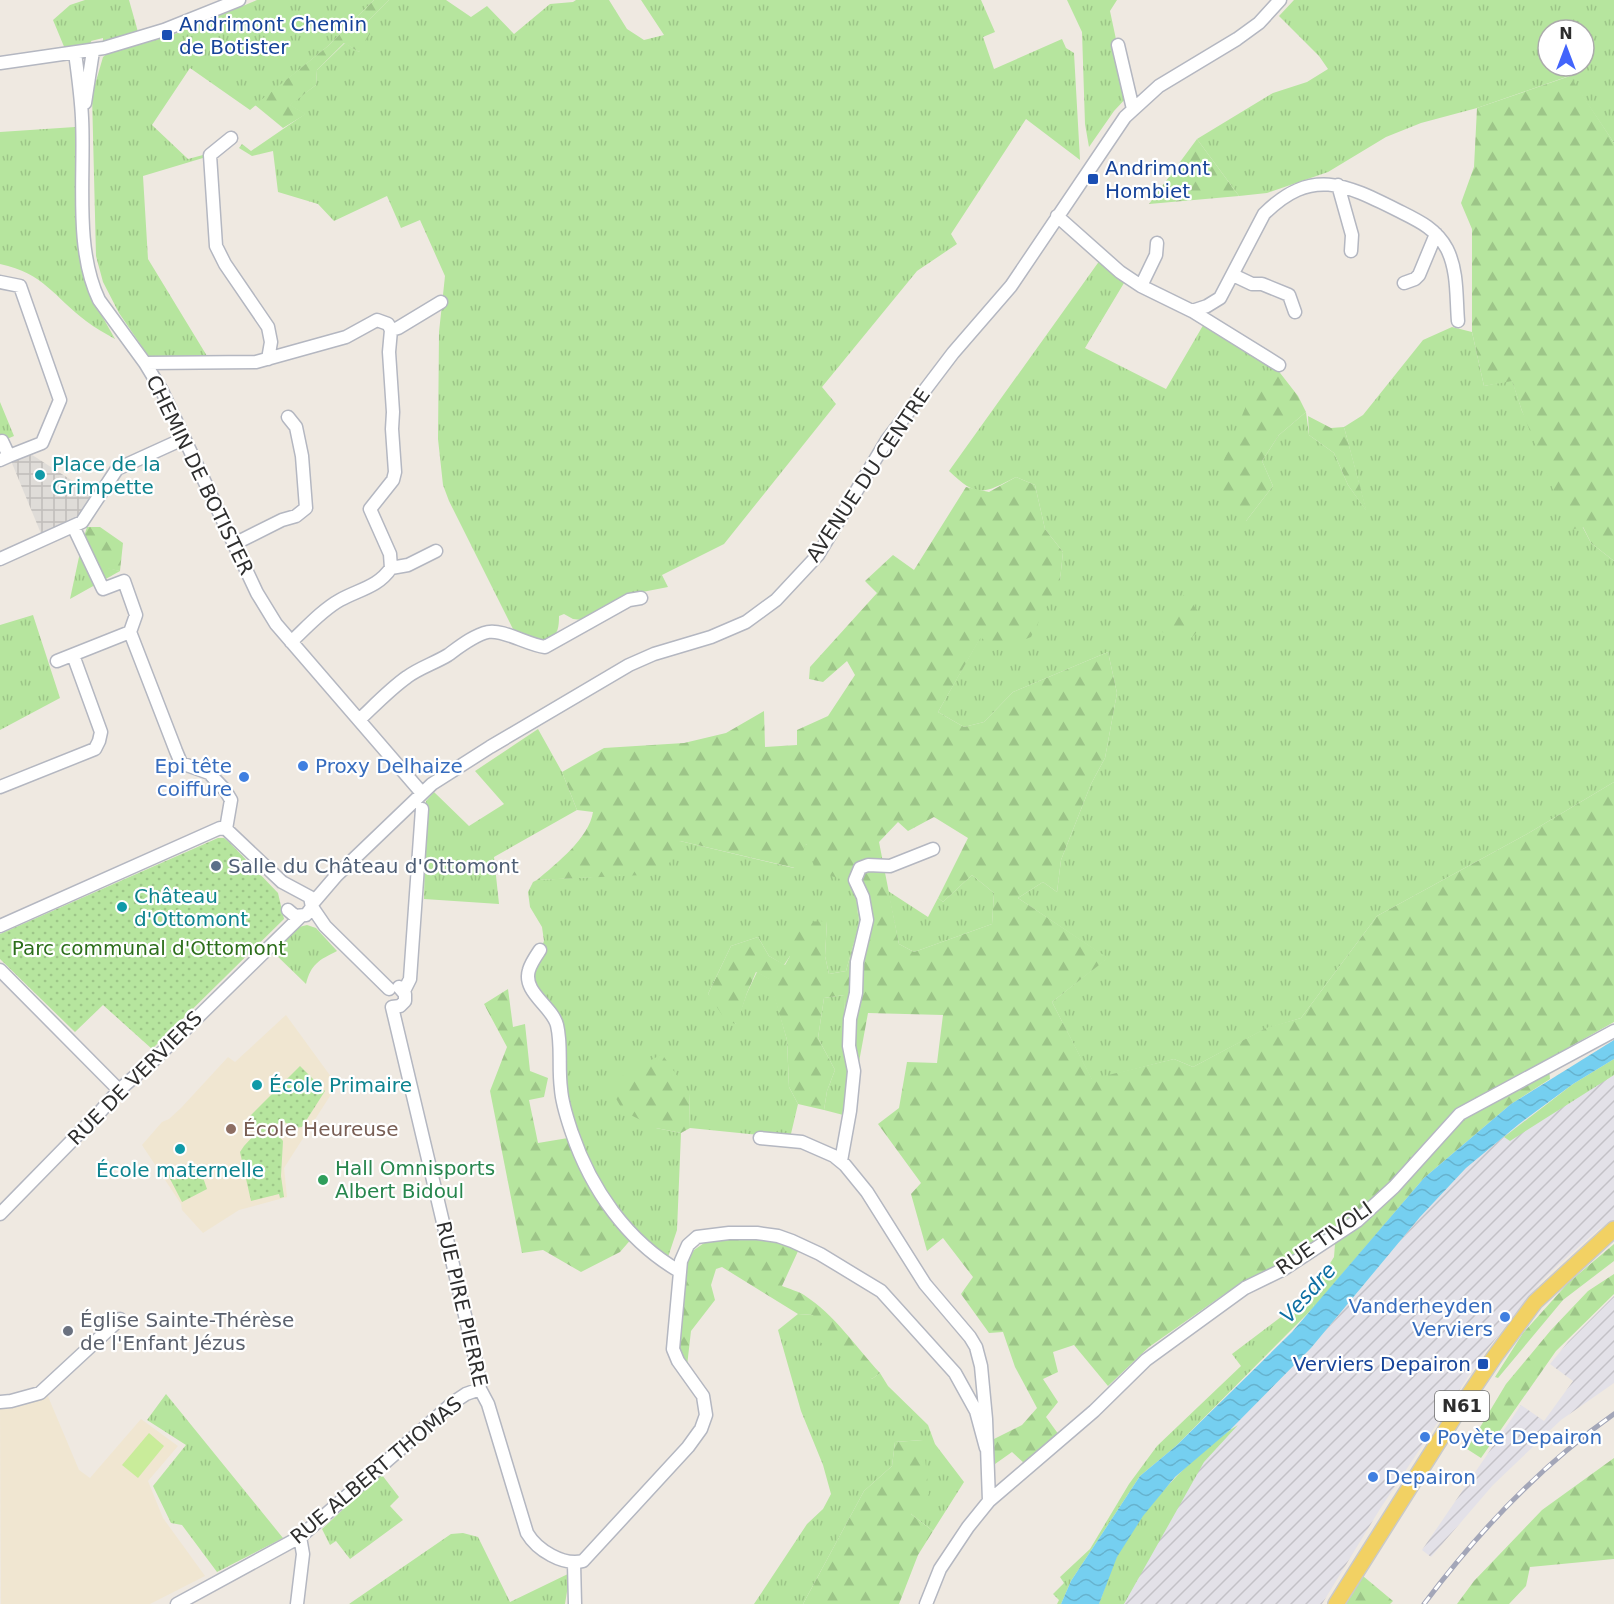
<svg xmlns="http://www.w3.org/2000/svg" width="1614" height="1604" font-family="'DejaVu Sans',sans-serif">
  <style>
    .industrial { fill: url(#industrial-furrows) }
    .education { fill: #f0e6d1 }
    .grass { fill: url(#grass-tufts); fill-rule: evenodd }
    .forest { fill: url(#forest-firs); fill-rule: evenodd }
    .park { fill: url(#park-dots) }
    .pitch { fill: #c9ec9a }
    .plaza { fill: url(#plaza-grid) }
    .water { fill: url(#water-waves) }
    .lines { fill: none; stroke-linecap: round; stroke-linejoin: round }
    .minor-casing { stroke: #b4b7c1; stroke-width: 15 }
    .major-casing { stroke: #c9c9c9; stroke-width: 18 }
    .minor { stroke: #fff; stroke-width: 12 }
    .major { stroke: #f2d163; stroke-width: 15 }
    .rail-casing { stroke: #a3a6b8; stroke-width: 5 }
    .rail { stroke: #fff; stroke-width: 3; stroke-dasharray: 9; stroke-linecap: butt }
    .transit-dot { fill: #1a4fb4; stroke: #fff; stroke-width: 2 }
    .culture-dot { fill: #0f9aa8; stroke: #fff; stroke-width: 2 }
    .shop-dot { fill: #3f7fe0; stroke: #fff; stroke-width: 2 }
    .service-dot { fill: #5c6f8a; stroke: #fff; stroke-width: 2 }
    .education-dot { fill: #8d6e63; stroke: #fff; stroke-width: 2 }
    .leisure-dot { fill: #2e9e5b; stroke: #fff; stroke-width: 2 }
    .worship-dot { fill: #6b7280; stroke: #fff; stroke-width: 2 }
    .labels { text-anchor: middle; stroke-width: 4.5; stroke-linejoin: round; paint-order: stroke }
    .shield { fill: #fff; stroke: #6d6d6d; stroke-width: 1.5 }
    .shield-label { font-size: 18px; font-weight: bold; fill: #2e2e2e }
    .transit-label { font-size: 20px; fill: #164399; stroke: #fff; text-anchor: start }
    .culture-label { font-size: 20px; fill: #0d838f; stroke: #fff; text-anchor: start }
    .street-label { font-size: 20px; fill: #2e2e2e; stroke: #fff }
    .shop-label { font-size: 20px; fill: #366cbe; stroke: #fff; text-anchor: start }
    .service-label { font-size: 20px; fill: #4e5e75; stroke: #fff; text-anchor: start }
    .park-label { font-size: 20px; fill: #2c6e1b; stroke: #fff }
    .education-label { font-size: 20px; fill: #785e54; stroke: #fff; text-anchor: start }
    .leisure-label { font-size: 20px; fill: #27864d; stroke: #fff; text-anchor: start }
    .worship-label { font-size: 20px; fill: #5b616d; stroke: #fff; text-anchor: start }
    .water-label { font-size: 21px; font-style: italic; fill: #0d6fa3; stroke: #fff }
  </style>
  <defs>
    <pattern id="industrial-furrows" width="10" height="10" patternUnits="userSpaceOnUse" patternTransform="scale(1.5)"><rect width="10" height="10" fill="#e3e1e8"/><path d="M-1 1l2-2M0 10L10 0M9 11l2-2" fill="none" stroke="#c3c1c7"/></pattern>
    <pattern id="grass-tufts" width="24" height="20" patternUnits="userSpaceOnUse" patternTransform="scale(1.5)"><rect width="24" height="20" fill="#b6e59e"/><path d="M3 7l-1-3M5 7V3M7 7l1-3M15 17l-1-3M17 17v-4M19 17l1-3" fill="none" stroke="#9dc588"/></pattern>
    <pattern id="forest-firs" width="22" height="20" patternUnits="userSpaceOnUse" patternTransform="scale(1.5)"><rect width="22" height="20" fill="#b6e59e"/><path d="M5 1l3.5 6h-7zM16 11l3.5 6h-7z" fill="#9dc588"/></pattern>
    <pattern id="park-dots" width="8" height="8" patternUnits="userSpaceOnUse" patternTransform="scale(1.5)"><rect width="8" height="8" fill="#b6e59e"/><path d="M2 2h.1M6 6h.1" fill="none" stroke="#9dc588" stroke-width="1.8" stroke-linecap="round"/></pattern>
    <pattern id="plaza-grid" width="8" height="8" patternUnits="userSpaceOnUse" patternTransform="scale(1.5)"><rect width="8" height="8" fill="#dfdcd8"/><path d="M0 4h8M4 0v8" fill="none" stroke="#c0bdba"/></pattern>
    <pattern id="water-waves" width="16" height="10" patternUnits="userSpaceOnUse" patternTransform="scale(1.5)"><rect width="16" height="10" fill="#75cff0"/><path d="M0 5q4-4 8 0t8 0" fill="none" stroke="#66b2ce"/></pattern>
  </defs>
  <rect width="100%" height="100%" fill="#efe9e1"/>
  <path class="industrial" d="M1614 1059V1220L1599 1229 1556 1267 1540 1283 1482 1356 1380 1509 1322 1604H1099L1143 1516 1311 1348 1420 1217 1466 1168 1519 1124Z
    M1614 1296V1383L1561 1420 1493 1485 1431 1557 1422 1550 1521 1405 1544 1421 1573 1381 1550 1364 1568 1342Z"/>
  <path class="education" d="M286 1015 337 1085 284 1168 287 1197 239 1210 203 1233 182 1210 181 1204 142 1145 162 1122 169 1119 181 1108 228 1057 235 1062Z
    M47 1394 79 1470 90 1478 141 1419 178 1446 148 1481 163 1518 205 1576 150 1604H1L0 1403Z"/>
  <path class="grass" d="M85 0H129L138 32 103 42V38L91 41 92 46 65 49 53 20 70 5Z
    M257 0H374L328 46 250 110 190 68 152 125 188 159 203 155V158L143 176 148 259 207 356 149 357 119 313 103 282 96 256 92 95 103 57 108 53 170 36Z
    M389 0H446L471 17 487 6 514 34 550 4 573 2 576 0H609L627 29 644 40 664 35 641 0H981L995 32 983 37 994 69 1062 39 1066 48 1074 53 1080 160 1026 119 951 234 957 244 917 271 822 387 836 404 724 544 662 575 668 587 627 595 582 620 573 619 564 614 559 616C559 628 558 633 549 642H535L515 633 449 501 443 485 438 439 439 332 445 276 420 220 401 228 387 196 334 221 318 204 278 192 273 151 252 156 239 148 242 144 251 151 305 114 289 105 316 85 317 70 345 43 359 52 368 21Z
    M1067 0H1117L1110 11 1128 96 1114 111 1089 147 1085 124 1082 32Z
    M1294 0H1614V143L1569 76 1477 108 1421 123 1386 137 1328 172 1267 193 1239 196 1197 139 1273 93 1307 82 1328 69 1319 56 1279 16ZM1548 30H1584V66H1548Z
    M75 127 81 266 88 291 115 339C105 333 95 328 86 321 53 296 45 274 0 264V132Z
    M1100 260 1124 283 1085 348 1166 389 1205 322 1277 369 1246 521 1273 486 1262 461 1279 435 1306 412 1309 435 1334 453 1348 485 1366 510 1344 427 1363 415 1423 340 1452 327 1472 332 1484 386 1512 380 1522 411 1591 543 1614 561V782L1527 834 1377 916 1301 1018 1265 1029 1193 1067 1174 1059 1092 1080 1052 1002 1107 958 1018 898 1043 882 1057 892 1061 860 1091 784 1105 758 1117 693 1108 652 1013 692 984 722 964 727 938 712 981 636 1060 580 1063 552 1045 529 1035 485 1016 477C983 494 977 498 949 471Z
    M0 402 14 436 0 442Z
    M82 543 100 566 120 571 70 599Z
    M33 615 60 698 0 730V625Z
    M538 729 562 772 577 810 494 857 499 904 424 899 426 801 434 792 469 826 504 804 475 771Z
    M680 841 794 868 805 844 853 869 859 924 846 971 829 974 825 956 827 921 790 956 784 965 769 956 758 937 731 946 708 994 736 1024 747 993 757 972 770 979 787 1040 789 1087 798 1104 790 1138 690 1128 689 1093 656 1128 681 1133 677 1230 668 1257 648 1242 615 1207 600 1188 565 1107 562 1039 532 979 535 963 544 941 542 927 530 907 528 892 533 882 537 880 593 877Z
    M972 875 994 893 992 924 914 952 899 944 888 891 928 917 938 898 943 902Z
    M307 925 316 928 337 951C319 960 311 964 306 984L273 952 299 927Z
    M844 995 845 1056 859 1062 851 1117 824 1110 827 1091 835 1070 818 1038 824 998Z
    M1614 1059V1075L1510 1141 1504 1137 1573 1084Z
    M1310 1295 1314 1307 1176 1446 1140 1476 1071 1581 1061 1604H1057L1059 1600 1053 1594 1064 1583 1060 1577 1090 1549 1129 1484 1157 1446 1241 1366 1232 1354Z
    M798 1314 813 1315 872 1379 880 1373 888 1386 928 1425 935 1444 964 1482 933 1531 911 1514 923 1440 895 1442 892 1466 864 1491 803 1604H754L807 1524 823 1509 831 1494 823 1465 801 1411 778 1330Z
    M166 1394 283 1538 217 1572 182 1525 171 1523 153 1486 186 1445 147 1420Z
    M1238 1425 1204 1462 1124 1604H1099C1105 1588 1110 1571 1117 1556 1140 1510 1194 1453 1238 1425Z
    M380 1475H382L399 1497 390 1506 403 1520 350 1559 336 1541 330 1545 322 1529Z
    M463 1533 478 1537 510 1602 570 1573 565 1604H349L451 1534Z"/>
  <path class="forest" d="M374 0H389L368 21 370 34 359 52 344 43 317 70 316 85 290 105 306 114 283 128 255 105 328 46Z
    M1570 76 1614 143V561L1591 543 1583 527 1569 530 1522 411 1512 381 1484 386 1472 332V229L1461 203 1474 167 1477 108Z
    M1197 139 1239 196 1149 204Z
    M1277 369 1298 396 1306 412 1279 435 1262 461 1273 486 1246 521 1210 494 1250 396 1259 382Z
    M1308 416 1331 428 1344 427 1367 512 1348 485 1334 453 1309 435Z
    M1016 477 1035 485 1045 529 1063 552 1060 580 1031 637 995 651 981 637 938 712 964 727 984 722 1013 692 1108 652 1117 693 1105 758 1091 784 1061 860 1057 892 1043 882 1018 898 1108 958 1052 1002 1092 1079 1174 1059 1193 1067 1266 1028 1301 1018 1377 916 1527 834 1614 782V1022L1548 1059 1550 1079 1511 1104 1424 1178 1314 1307 1310 1295 1334 1257 1335 1244 1305 1253 1226 1293 1149 1347 1108 1386 1074 1345 1053 1352 1058 1372 1043 1379 1058 1402 1046 1417 1059 1435 1024 1463 1012 1452 995 1464 992 1440 1022 1425 1037 1408 1015 1367 1003 1332 989 1333 961 1294 973 1277 943 1238 927 1251 911 1194 921 1183 878 1124 899 1108 907 1062 937 1063 943 1015 868 1013 859 1062 845 1056 844 995 824 998 818 1038 835 1070 827 1091 824 1110 798 1104 789 1087 787 1040 769 979 756 972 747 993 737 1024 727 1022 708 994 731 946 758 937 769 956 785 965 790 956 782 940 797 922 827 921 825 956 829 974 846 971 859 924 853 870 843 880 817 871 806 844 795 868 680 841 664 874 537 880C557 863 589 838 593 812L577 810 562 772 604 748 684 743 726 733 764 711 765 747 797 745V730L828 716 855 675 847 661 823 682 809 679 810 667 877 593 865 581 893 555 914 570 966 487 989 492ZM934 817 968 838 938 898 943 902 972 875 994 893 992 924 914 952 899 944 879 842 898 822 908 831Z
    M87 527H100L123 543 120 571 100 567 82 543Z
    M1185 593 1206 623 1183 646 1161 631Z
    M508 989 513 1027 525 1024 530 1071 548 1078 544 1097 529 1100 538 1143 568 1138 633 1237 620 1252 581 1272 543 1250 522 1253 490 1091 507 1047 484 1004Z
    M662 1054 689 1093 690 1128 681 1133 656 1128 623 1111 608 1084Z
    M734 1236 773 1239 799 1249 782 1286C789 1289 798 1291 804 1295 835 1315 855 1346 880 1373L872 1379 820 1342 813 1315 798 1314 722 1267 716 1269 711 1285 715 1300 691 1331 687 1366 677 1346 685 1267 694 1250 710 1239Z
    M1614 1244V1261L1563 1300 1498 1378 1495 1377 1523 1333 1568 1283Z
    M1614 1274V1294L1556 1351 1481 1458 1467 1449 1506 1384 1551 1330 1588 1291Z
    M923 1440 929 1494 911 1514 933 1531 918 1555 899 1604H803L864 1491 892 1466 895 1442Z
    M1614 1458V1559L1530 1567 1526 1586 1509 1604H1457L1474 1581 1542 1510Z
    M1363 1576 1393 1601 1390 1604H1346Z"/>
  <path class="park" d="M218 838H224L229 842 278 893 284 919 152 1049 103 1005 75 1032 0 959V934Z
    M300 1066 325 1091 302 1127 294 1128 283 1121 277 1124 275 1131 283 1141 281 1176 284 1197 280 1198 279 1194 251 1201 240 1152 244 1146 257 1132 247 1119Z
    M199 1166 207 1189 182 1202 168 1175H172L174 1180 191 1175 189 1168Z"/>
  <path class="pitch" d="M149 1433 164 1446 138 1478 122 1465Z"/>
  <path class="plaza" d="M26 451 93 494 76 519 42 536 9 456Z"/>
  <path class="water" d="M1614 1040V1059L1573 1084 1519 1124 1466 1168 1420 1217 1311 1348 1230 1430 1175 1477 1143 1516 1117 1557 1099 1604H1061L1071 1581 1140 1476 1176 1446 1292 1332 1424 1178 1511 1104Z"/>
  <g class="lines">
    <defs>
      <path id="minor" d="M1118 45 1133 109
        M75 53C78 75 81 96 82 118 85 176 74 248 99 300L145 363 162 391 257 593 276 624 421 792
        M0 63 104 48 164 30 239 0
        M85 103 93 51
        M231 138 210 155 216 246 225 264 268 327 271 342 268 359
        M1338 185 1352 235 1351 251
        M1057 216 1120 272 1141 286 1192 311 1207 306 1220 298 1264 214C1311 167 1345 184 1397 210 1417 220 1436 228 1447 249 1458 271 1456 297 1458 321
        M1233 275 1252 284H1262L1289 295 1295 312
        M0 282 20 286 60 400 42 443 9 456
        M1404 283 1415 279 1419 275 1436 234
        M1141 286 1156 255 1157 243
        M1192 311 1279 365
        M391 330 398 328 441 302
        M145 363 256 362 346 337 377 320 388 324 391 330
        M0 460 9 456 2 441
        M73 526 103 589 124 581 136 615 130 632 176 751 181 763 209 773 225 790 231 800 226 829
        M234 544 282 520 296 516 306 508 302 456 296 427 288 417
        M0 559 82 522 117 469 183 439
        M391 568 408 565 436 551
        M291 642C306 628 322 610 340 600 360 589 378 587 391 568L390 554 370 509 393 480 395 472 392 429 393 412 389 352 391 330
        M57 661 130 632
        M359 720C375 705 390 689 407 677 419 668 435 663 448 655 459 647 474 635 488 632 503 629 528 645 545 647L629 600 641 598
        M0 787 95 749 99 741 101 732 73 655
        M312 904 336 876 432 784 490 747 629 665 654 654 711 637 746 622 776 600 818 555 887 440 953 353 1011 286 1125 117 1159 86 1237 39 1259 23 1280 0
        M312 907 325 926 389 989
        M0 926 220 828 226 829 282 882 310 897 312 907 306 915 295 916 288 910
        M540 950C536 956 531 963 529 970 522 992 552 1006 557 1025 562 1046 558 1067 561 1089 562 1104 567 1118 572 1133 591 1189 627 1241 679 1271
        M0 970 119 1090
        M404 991 410 979 422 809
        M392 1007 477 1366 480 1389 488 1404 527 1533C537 1550 563 1566 583 1561L688 1447 701 1429 706 1415 703 1396 678 1361 673 1349 681 1261 688 1245 697 1237 729 1233H757L778 1236 792 1241 820 1254 881 1291 955 1373 976 1411 986 1448
        M392 1007 400 1006 405 1001V994L399 987
        M760 1138 802 1142 834 1156 845 1165 867 1192 925 1284 970 1337 976 1347 981 1366 986 1419 989 1501
        M841 1161 850 1111 854 1071 849 1046 850 1019 856 993 857 962 867 920 863 897 855 880 860 868 868 865 890 866 933 849
        M0 1214 100 1112 119 1090 154 1060 300 917
        M0 1402 11 1401 40 1393 120 1319
        M574 1563 575 1604
        M177 1604 300 1537 454 1402 466 1394 480 1389
        M297 1604 303 1554 300 1537
        M926 1604 940 1569 968 1527 989 1501 1094 1411 1146 1360 1245 1288 1284 1269 1357 1221 1394 1187 1460 1114 1614 1031"/>
      <path id="major" d="M1336 1604 1456 1414 1495 1356 1535 1302 1614 1229"/>
    </defs>
    <use href="#minor" class="minor-casing"/>
    <use href="#major" class="major-casing"/>
    <use href="#minor" class="minor"/>
    <use href="#major" class="major"/>
    <defs>
      <path id="rail" d="M1424 1604C1478 1532 1540 1466 1614 1414"/>
    </defs>
    <use href="#rail" class="rail-casing"/>
    <use href="#rail" class="rail"/>
  </g>
  <g class="transit-dot">
    <rect x="161" y="29" width="12" height="12" rx="3"/>
    <rect x="1087" y="173" width="12" height="12" rx="3"/>
    <rect x="1477" y="1358" width="12" height="12" rx="3"/>
  </g>
  <g class="culture-dot">
    <circle cx="40" cy="475" r="6"/>
    <circle cx="122" cy="907" r="6"/>
    <circle cx="257" cy="1085" r="6"/>
    <circle cx="180" cy="1149" r="6"/>
  </g>
  <g class="shop-dot">
    <circle cx="303" cy="766" r="6"/>
    <circle cx="244" cy="777" r="6"/>
    <circle cx="1505" cy="1317" r="6"/>
    <circle cx="1425" cy="1437" r="6"/>
    <circle cx="1373" cy="1477" r="6"/>
  </g>
  <circle class="service-dot" cx="216" cy="866" r="6"/>
  <circle class="education-dot" cx="231" cy="1129" r="6"/>
  <circle class="leisure-dot" cx="323" cy="1180" r="6"/>
  <circle class="worship-dot" cx="68" cy="1331" r="6"/>
  <g class="labels">
    <rect class="shield" x="1435" y="1391" width="54" height="30" rx="4.5"/>
    <g class="shield-label">
      <text x="1462" y="1412">N61</text>
    </g>
    <g class="transit-label">
      <text x="179" y="31">Andrimont Chemin<tspan x="179" dy="23">de Botister</tspan></text>
      <text x="1105" y="175">Andrimont<tspan x="1105" dy="23">Hombiet</tspan></text>
      <text x="1471" y="1371" text-anchor="end">Verviers Depairon</text>
    </g>
    <g class="culture-label">
      <text x="52" y="471">Place de la<tspan x="52" dy="23">Grimpette</tspan></text>
      <text x="134" y="903">Château<tspan x="134" dy="23">d'Ottomont</tspan></text>
      <text x="269" y="1092">École Primaire</text>
      <text x="180" y="1177" text-anchor="middle">École maternelle</text>
    </g>
    <g class="street-label">
      <text transform="translate(200 475) rotate(64)" y="7">CHEMIN DE BOTISTER</text>
      <text transform="translate(868 475) rotate(-56)" y="7">AVENUE DU CENTRE</text>
      <text transform="translate(135 1078) rotate(-45)" y="7">RUE DE VERVIERS</text>
      <text transform="translate(1324 1238) rotate(-35)" y="7">RUE TIVOLI</text>
      <text transform="translate(462 1304) rotate(77)" y="7">RUE PIRE PIERRE</text>
      <text transform="translate(376 1470) rotate(-40)" y="7">RUE ALBERT THOMAS</text>
    </g>
    <g class="shop-label">
      <text x="232" y="773" text-anchor="end">Epi tête<tspan x="232" dy="23">coiffure</tspan></text>
      <text x="315" y="773">Proxy Delhaize</text>
      <text x="1493" y="1313" text-anchor="end">Vanderheyden<tspan x="1493" dy="23">Verviers</tspan></text>
      <text x="1437" y="1444">Poyète Depairon</text>
      <text x="1385" y="1484">Depairon</text>
    </g>
    <g class="service-label">
      <text x="228" y="873">Salle du Château d'Ottomont</text>
    </g>
    <g class="park-label">
      <text x="149" y="955">Parc communal d'Ottomont</text>
    </g>
    <g class="education-label">
      <text x="243" y="1136">École Heureuse</text>
    </g>
    <g class="leisure-label">
      <text x="335" y="1175">Hall Omnisports<tspan x="335" dy="23">Albert Bidoul</tspan></text>
    </g>
    <g class="worship-label">
      <text x="80" y="1327">Église Sainte-Thérèse<tspan x="80" dy="23">de l'Enfant Jézus</tspan></text>
    </g>
    <g class="water-label">
      <text transform="translate(1308 1293) rotate(-48)" y="7">Vesdre</text>
    </g>
  </g>
  <g transform="translate(1566 48)"><circle r="28" fill="#ffffff" stroke="#ababab" stroke-width="1.5"/>
  <path d="M0-4.5L10 22L0 15L-10 22Z" fill="#4264fb"/>
  <text y="-9" font-size="16" font-weight="bold" text-anchor="middle" fill="#2e2e2e">N</text>
  </g>
</svg>
